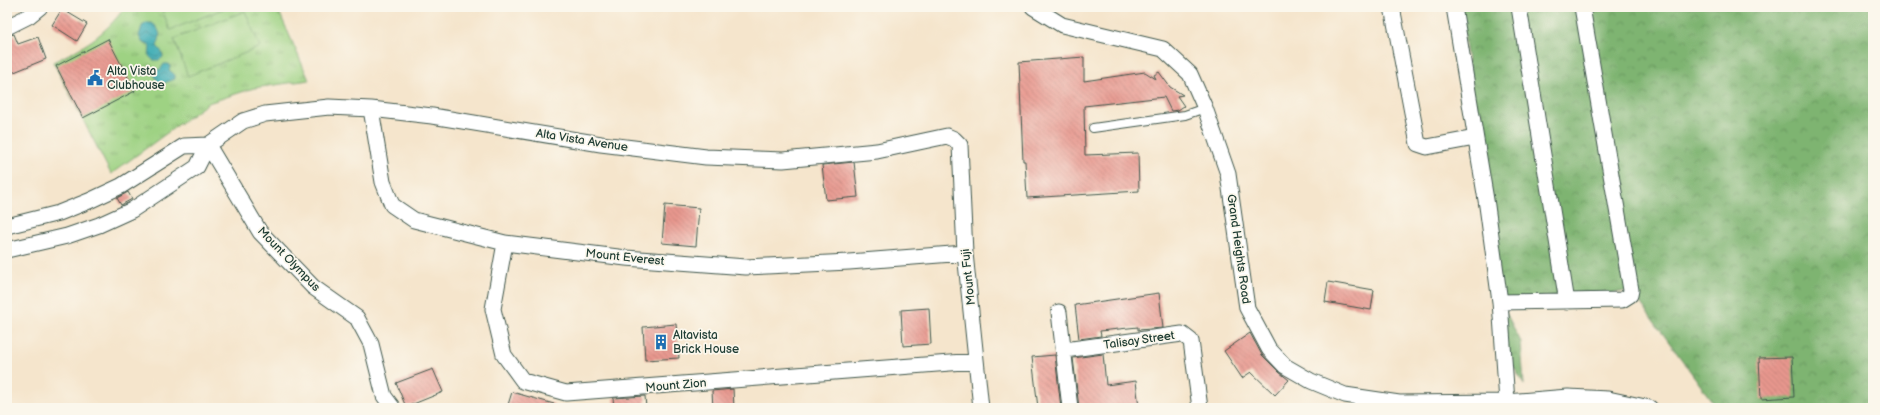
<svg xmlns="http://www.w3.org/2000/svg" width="1880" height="415" font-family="'Balsamiq Sans',sans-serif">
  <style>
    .grass { fill: url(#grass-tufts); stroke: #5e885c }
    .forest { fill: url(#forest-crowns); stroke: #4e7852 }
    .pitch { fill: #9ed283; stroke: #5e885c }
    .water { fill: url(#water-waves); stroke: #2c7474 }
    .building { fill: url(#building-back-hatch) }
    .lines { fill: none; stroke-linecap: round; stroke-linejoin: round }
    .lane-casing { stroke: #3f564b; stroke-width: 10 }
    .street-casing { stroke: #3f564b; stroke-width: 17 }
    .lane { stroke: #fff; stroke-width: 8 }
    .street { stroke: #fff; stroke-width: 15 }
    .labels { text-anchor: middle; stroke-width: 3.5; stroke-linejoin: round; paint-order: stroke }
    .poi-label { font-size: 12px; fill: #1f3d34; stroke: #fbf7ec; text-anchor: start }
    .street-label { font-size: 12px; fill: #1f3d34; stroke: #fbf7ec }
  </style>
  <defs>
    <pattern id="grass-tufts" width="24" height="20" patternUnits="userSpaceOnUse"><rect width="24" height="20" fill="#9ed283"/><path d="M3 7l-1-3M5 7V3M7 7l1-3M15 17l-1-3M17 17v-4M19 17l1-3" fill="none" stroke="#80ac6c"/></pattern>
    <pattern id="forest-crowns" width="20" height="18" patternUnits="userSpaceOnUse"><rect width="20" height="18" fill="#7eb471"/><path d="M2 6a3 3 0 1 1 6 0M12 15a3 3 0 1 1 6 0" fill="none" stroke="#67945e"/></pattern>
    <pattern id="water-waves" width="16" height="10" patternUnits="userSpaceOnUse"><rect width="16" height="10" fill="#3aabb4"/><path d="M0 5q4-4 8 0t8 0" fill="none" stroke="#308c93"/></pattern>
    <pattern id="building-back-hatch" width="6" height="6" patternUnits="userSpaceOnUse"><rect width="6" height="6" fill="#e8978e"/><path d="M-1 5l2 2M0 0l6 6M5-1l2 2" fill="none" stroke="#bb7c75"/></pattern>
  </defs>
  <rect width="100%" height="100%" fill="#fbf7ec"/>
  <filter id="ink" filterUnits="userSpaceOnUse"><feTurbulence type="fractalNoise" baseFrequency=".025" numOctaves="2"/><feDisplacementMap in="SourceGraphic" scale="8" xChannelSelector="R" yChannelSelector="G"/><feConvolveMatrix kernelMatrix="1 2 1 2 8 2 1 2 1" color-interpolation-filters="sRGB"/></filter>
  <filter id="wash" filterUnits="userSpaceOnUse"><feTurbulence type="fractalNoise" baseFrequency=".012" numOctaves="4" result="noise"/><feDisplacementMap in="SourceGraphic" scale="16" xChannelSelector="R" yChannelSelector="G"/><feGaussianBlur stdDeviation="0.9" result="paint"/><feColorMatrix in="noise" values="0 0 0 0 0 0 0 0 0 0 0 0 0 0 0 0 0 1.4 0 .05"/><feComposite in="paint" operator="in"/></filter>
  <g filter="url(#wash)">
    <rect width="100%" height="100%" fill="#f5e5cc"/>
    <path class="grass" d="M125 7H277L309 80 254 88 208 103 111 174 53 62C84 47 104 36 125 7Z"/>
    <path class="forest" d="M1461 7H1873V408H1717L1631 290 1567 302 1501 303 1521 342 1524 385 1504 350Z"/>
    <path class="pitch" d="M161 7H228L170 30Z
      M245 11 260 47 188 76 174 39Z"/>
    <path class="water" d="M146 23H152C161 29 161 37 157 46L162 52 163 57 159 60H153L149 56 150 46 142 42 139 36 142 26Z
      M164 64H168L170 66 169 70 175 75V79L164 83 162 86H158L157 80 153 72 154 69 160 70Z"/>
    <g id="blocks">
      <path class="building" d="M62 9 87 24 77 41 52 25Z
        M14 34 18 44 38 37 46 59 7 75V36Z
        M108 39 135 91 83 118 56 66Z
        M1084 57V81L1145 72 1156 79 1154 75 1159 72 1170 87 1183 95 1177 96 1184 106 1178 110 1171 111 1164 97 1084 106 1085 155 1138 153 1139 191 1027 198 1025 161H1023L1019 62Z
        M854 162 858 197 826 200 822 165Z
        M128 192 132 199 121 205 117 198Z
        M665 205 699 208 696 246 662 243Z
        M1328 282 1374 290 1371 310 1325 302Z
        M1159 293 1163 328 1138 330V327L1100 331 1101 336 1079 339 1075 305Z
        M929 308 931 344 903 346 901 310Z
        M676 324 679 358 645 360 643 327Z
        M1250 333 1262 355 1279 372 1289 380 1275 395 1251 372 1242 378 1224 351Z
        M1103 354 1106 385 1136 381 1139 408H1079L1073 358Z
        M1055 355 1061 408H1038L1032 357Z
        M1792 357 1794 397 1761 399 1759 358Z
        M433 369 443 392 406 407 396 383Z
        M733 389 734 408H713L712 391Z
        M512 392 554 404 553 408H507Z
        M645 396 646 408H614L613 398Z"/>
    </g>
  </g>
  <g filter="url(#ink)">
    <use href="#blocks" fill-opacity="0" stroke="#3f564b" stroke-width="1"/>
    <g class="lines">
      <defs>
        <path id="lane" d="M1093 128 1185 115 1205 108"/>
        <path id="street" d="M1033 7 1062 25 1163 49 1190 74 1205 108 1228 174 1247 308 1269 349 1285 366 1311 381 1345 395 1399 403 1507 402 1568 397 1608 399 1650 408
          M1392 7 1418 144 1427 147 1475 138
          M1454 7 1487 206 1500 302 1507 402
          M1519 7 1567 302
          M7 27 29 16 40 7
          M371 109 383 182 392 205 414 220 505 243 626 258 746 267 849 262 965 253
          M208 145 260 232 313 287 357 318 371 344 384 396 393 408
          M7 226 59 213 89 201 121 186 184 146 208 145
          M505 243 493 309 504 355 523 381 566 393 976 361
          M7 250 67 236 99 225 132 210 197 167 208 145 243 121 265 114 329 107 371 109 432 116 601 144 706 157 783 160 877 151 947 136 954 139 960 145 965 253 981 408
          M1500 302 1622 300 1630 295 1631 290 1582 7
          M1059 312 1070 408
          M1065 350 1182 334 1191 341 1200 408"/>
      </defs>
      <use href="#lane" class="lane-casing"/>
      <use href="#street" class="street-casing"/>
      <use href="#lane" class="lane"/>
      <use href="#street" class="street"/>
    </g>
  </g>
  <defs>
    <symbol id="civic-bare" viewBox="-9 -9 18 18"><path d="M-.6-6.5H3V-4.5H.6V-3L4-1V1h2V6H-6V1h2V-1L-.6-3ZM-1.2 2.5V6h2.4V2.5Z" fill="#1f6fb2" stroke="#fbf7ec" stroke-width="2.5" paint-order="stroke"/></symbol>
    <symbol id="building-bare" viewBox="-9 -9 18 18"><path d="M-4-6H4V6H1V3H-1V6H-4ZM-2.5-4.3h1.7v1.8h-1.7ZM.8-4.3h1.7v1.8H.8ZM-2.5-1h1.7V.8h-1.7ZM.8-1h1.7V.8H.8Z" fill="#1f6fb2" stroke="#fbf7ec" stroke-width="2.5" paint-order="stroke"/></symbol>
  </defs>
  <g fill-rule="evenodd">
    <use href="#civic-bare" x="84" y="67" width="22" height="22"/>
    <use href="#building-bare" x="650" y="331" width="22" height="22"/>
  </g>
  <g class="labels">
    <g class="poi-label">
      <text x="107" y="75">Alta Vista<tspan x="107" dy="14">Clubhouse</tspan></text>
      <text x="673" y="339">Altavista<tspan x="673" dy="14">Brick House</tspan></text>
    </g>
    <g class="street-label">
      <text transform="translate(582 140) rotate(9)" y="4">Alta Vista Avenue</text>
      <text transform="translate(1239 249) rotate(82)" y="4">Grand Heights Road</text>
      <text transform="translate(625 257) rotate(6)" y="4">Mount Everest</text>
      <text transform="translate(289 259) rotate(46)" y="4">Mount Olympus</text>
      <text transform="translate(968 277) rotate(-96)" y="4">Mount Fuji</text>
      <text transform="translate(1139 340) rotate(-8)" y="4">Talisay Street</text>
      <text transform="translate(676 385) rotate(-5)" y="4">Mount Zion</text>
    </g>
  </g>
  <rect width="1880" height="415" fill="none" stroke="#fbf7ec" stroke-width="24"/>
</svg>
